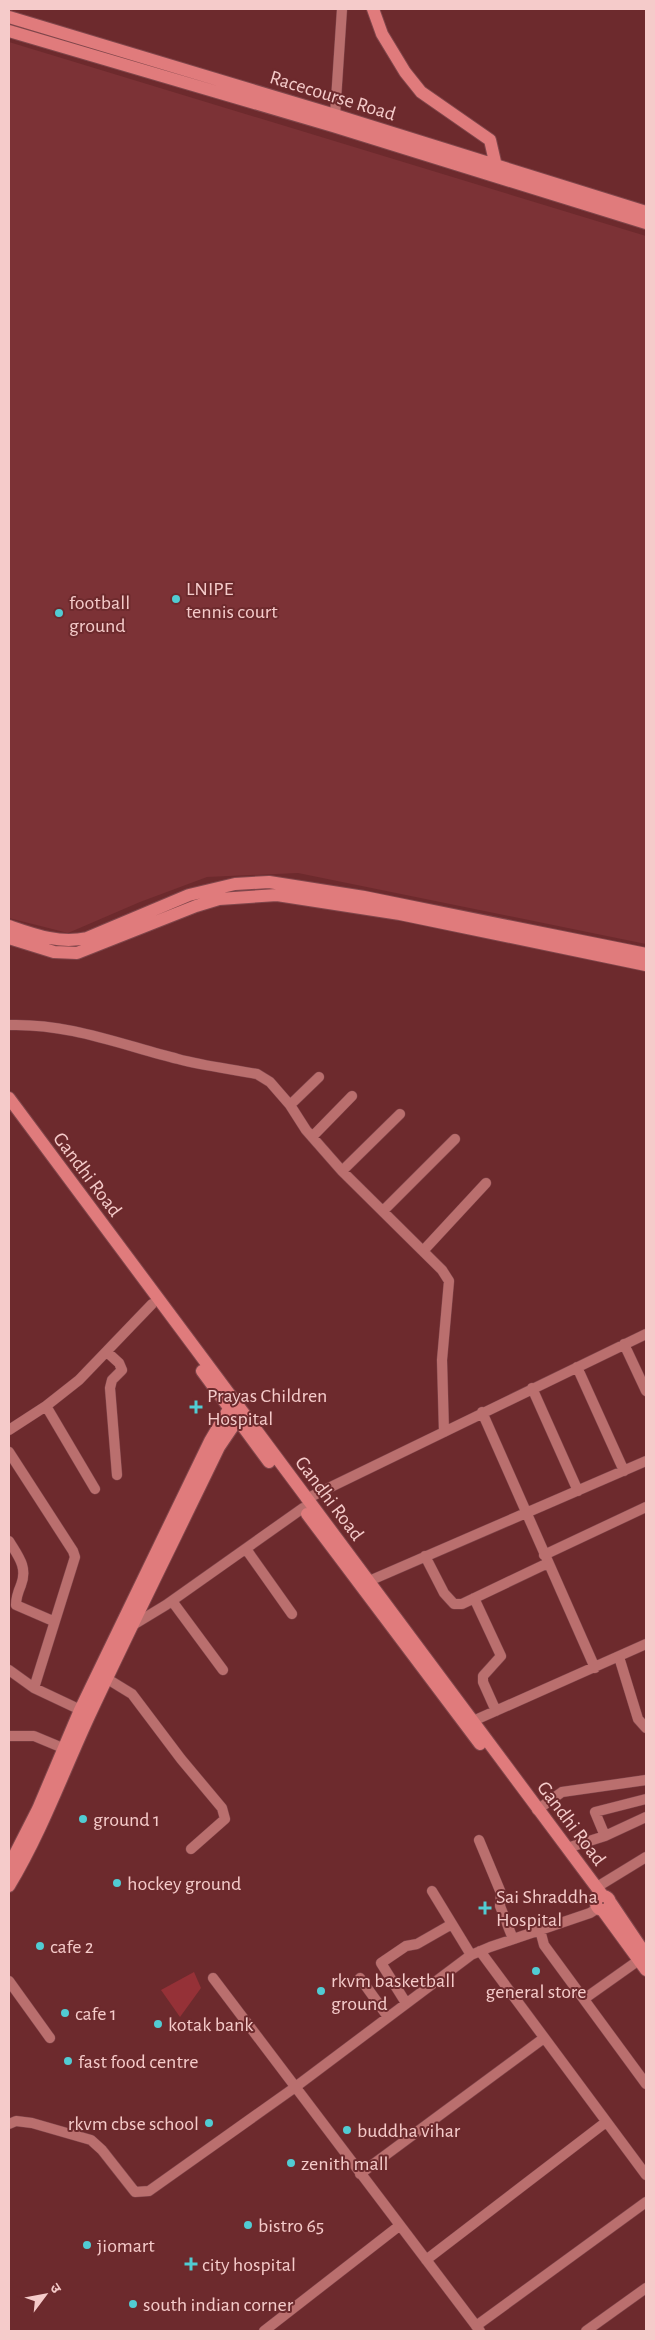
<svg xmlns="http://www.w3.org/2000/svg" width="655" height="2340" font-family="'Alegreya Sans','Noto Sans Devanagari',sans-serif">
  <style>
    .built { fill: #7c3236 }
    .green { fill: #953137 }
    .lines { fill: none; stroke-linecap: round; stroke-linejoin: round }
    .minor-casing { stroke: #80464b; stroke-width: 11 }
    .major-casing { stroke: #80464b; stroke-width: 14 }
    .minor { stroke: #ba6f6e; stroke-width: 10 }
    .major { stroke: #e07b7c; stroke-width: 12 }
    .poi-dot { fill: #51ccd3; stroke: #6d2a2d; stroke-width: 2 }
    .labels { text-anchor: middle; stroke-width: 4; stroke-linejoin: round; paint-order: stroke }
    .street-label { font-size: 20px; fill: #f5cbca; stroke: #6d2a2d }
    .poi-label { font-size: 20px; fill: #f5cbca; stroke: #6d2a2d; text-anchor: start }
  </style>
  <rect width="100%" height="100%" fill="#6d2a2d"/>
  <path class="built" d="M9 42 646 236V944L298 873 207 877 140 902 68 933 9 918Z"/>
  <path class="green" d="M194 1972 201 1988 180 2017 161 1990Z"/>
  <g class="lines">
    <defs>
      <path id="minor" d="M335 115 342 9
        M9 1025C68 1023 122 1045 178 1059 204 1066 231 1069 257 1074L270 1082 290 1105 306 1130 342 1171 442 1270 449 1281 442 1360 444 1432
        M290 1105 319 1077
        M312 1137 352 1096
        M342 1171 400 1114
        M383 1211 455 1139
        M423 1251 486 1183
        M624 1344 646 1391
        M107 1352 119 1363 122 1370 112 1380 110 1388 117 1475
        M577 1367 624 1471
        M532 1388 578 1491
        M46 1406 95 1489
        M482 1412 595 1668
        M9 1430 46 1406 79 1380 152 1304
        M9 1452 73 1551 75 1557 34 1688
        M306 1499 646 1334
        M9 1541C18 1556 28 1567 21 1585 18 1592 16 1597 16 1605L53 1621
        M246 1549 292 1614
        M544 1555 646 1507
        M425 1556 444 1593 454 1604H462L548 1563
        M369 1581 646 1461
        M474 1598 501 1656 483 1676V1682L496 1711
        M172 1601 223 1670
        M133 1625 166 1605 303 1508
        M619 1657 638 1719 646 1728
        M9 1670 34 1688 87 1713
        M101 1675 132 1694 181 1759 222 1808 225 1819 191 1849
        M473 1721 646 1644
        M9 1736H34L70 1751
        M537 1810 562 1792 646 1780
        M605 1836 595 1812 646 1799
        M479 1840 501 1893 500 1906 513 1939
        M567 1848 605 1836 646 1817
        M597 1887 646 1857
        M432 1891 471 1955
        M540 1930 544 1945 646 2084
        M480 1951 646 2175
        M213 1978 480 2331
        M360 1978 388 2017
        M9 1981 50 2038
        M584 1999 639 1960
        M406 2003 381 1963 406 1946 417 1944 452 1924
        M9 2124 16 2121 32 2123 91 2140 102 2150 135 2192 149 2191 294 2088 471 1955 490 1947 590 1913 598 1908
        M360 2174 544 2038
        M426 2260 606 2122
        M476 2326 646 2202
        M264 2331 399 2226
        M586 2331 646 2288"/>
      <path id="major" d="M373 9 382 34 405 72 421 92 490 140 496 166
        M9 17 335 115 646 212
        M9 31 333 126 646 223
        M9 926C35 935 59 944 87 938L189 895 235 884 269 882 364 897 646 954
        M9 938 54 952 77 953 196 906 219 899 277 895 400 914 646 965
        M9 1098 603 1896
        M202 1371 269 1462
        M307 1514 480 1744
        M9 1866 38 1809 80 1710 210 1441 233 1402
        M9 1886C42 1831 63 1772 90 1714 132 1624 176 1536 219 1447L242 1413
        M596 1903a7 7 0 1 1 14 0a7 7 0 1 1-14 0Z
        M611 1903 646 1955
        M603 1911 646 1970"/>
    </defs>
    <use href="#minor" class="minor-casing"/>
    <use href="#major" class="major-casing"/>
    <use href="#minor" class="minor"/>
    <use href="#major" class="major"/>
  </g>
  <g class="poi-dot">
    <circle cx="176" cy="599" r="5"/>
    <circle cx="59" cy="613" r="5"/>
    <path d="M193.5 1399.5h5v5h5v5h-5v5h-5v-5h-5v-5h5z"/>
    <circle cx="83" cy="1819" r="5"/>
    <circle cx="117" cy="1883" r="5"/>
    <path d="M482.5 1900.5h5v5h5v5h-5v5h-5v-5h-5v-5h5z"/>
    <circle cx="40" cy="1946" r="5"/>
    <circle cx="536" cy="1971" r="5"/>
    <circle cx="321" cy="1991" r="5"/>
    <circle cx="65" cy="2013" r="5"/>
    <circle cx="158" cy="2024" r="5"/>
    <circle cx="68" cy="2061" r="5"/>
    <circle cx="209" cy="2123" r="5"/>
    <circle cx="347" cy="2130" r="5"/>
    <circle cx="291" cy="2163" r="5"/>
    <circle cx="248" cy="2225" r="5"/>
    <circle cx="87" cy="2245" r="5"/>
    <path d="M188.5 2256.5h5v5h5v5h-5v5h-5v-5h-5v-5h5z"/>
    <circle cx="133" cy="2304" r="5"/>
  </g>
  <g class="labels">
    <g class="street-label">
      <text transform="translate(333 95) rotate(17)" y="7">Racecourse Road</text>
      <text transform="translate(88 1174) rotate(53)" y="7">Gandhi Road</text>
      <text transform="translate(330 1498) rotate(53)" y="7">Gandhi Road</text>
      <text transform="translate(572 1823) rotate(53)" y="7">Gandhi Road</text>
    </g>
    <g class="poi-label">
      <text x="186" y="595">LNIPE<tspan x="186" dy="23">tennis court</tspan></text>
      <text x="69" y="609">football<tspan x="69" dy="23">ground</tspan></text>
      <text x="207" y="1402">Prayas Children<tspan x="207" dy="23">Hospital</tspan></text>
      <text x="93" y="1826">ground 1</text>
      <text x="127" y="1890">hockey ground</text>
      <text x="496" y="1903">Sai Shraddha<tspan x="496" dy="23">Hospital</tspan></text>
      <text x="50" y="1953">cafe 2</text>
      <text x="331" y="1987">rkvm basketball<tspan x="331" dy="23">ground</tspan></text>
      <text x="536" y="1998" text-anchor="middle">general store</text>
      <text x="75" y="2020">cafe 1</text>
      <text x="168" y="2031">kotak bank</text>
      <text x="78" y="2068">fast food centre</text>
      <text x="199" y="2130" text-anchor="end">rkvm cbse school</text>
      <text x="357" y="2137">buddha vihar</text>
      <text x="301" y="2170">zenith mall</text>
      <text x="258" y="2232">bistro 65</text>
      <text x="97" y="2252">jiomart</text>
      <text x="202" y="2271">city hospital</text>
      <text x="143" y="2311">south indian corner</text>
    </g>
  </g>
  <rect width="655" height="2340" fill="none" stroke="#f5cbca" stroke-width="20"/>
  <g transform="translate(45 2295) rotate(58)" stroke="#6d2a2d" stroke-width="4" paint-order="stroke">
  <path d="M0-4L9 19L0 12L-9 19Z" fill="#f5cbca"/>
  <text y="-8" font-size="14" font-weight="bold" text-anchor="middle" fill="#f5cbca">उ</text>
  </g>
</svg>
